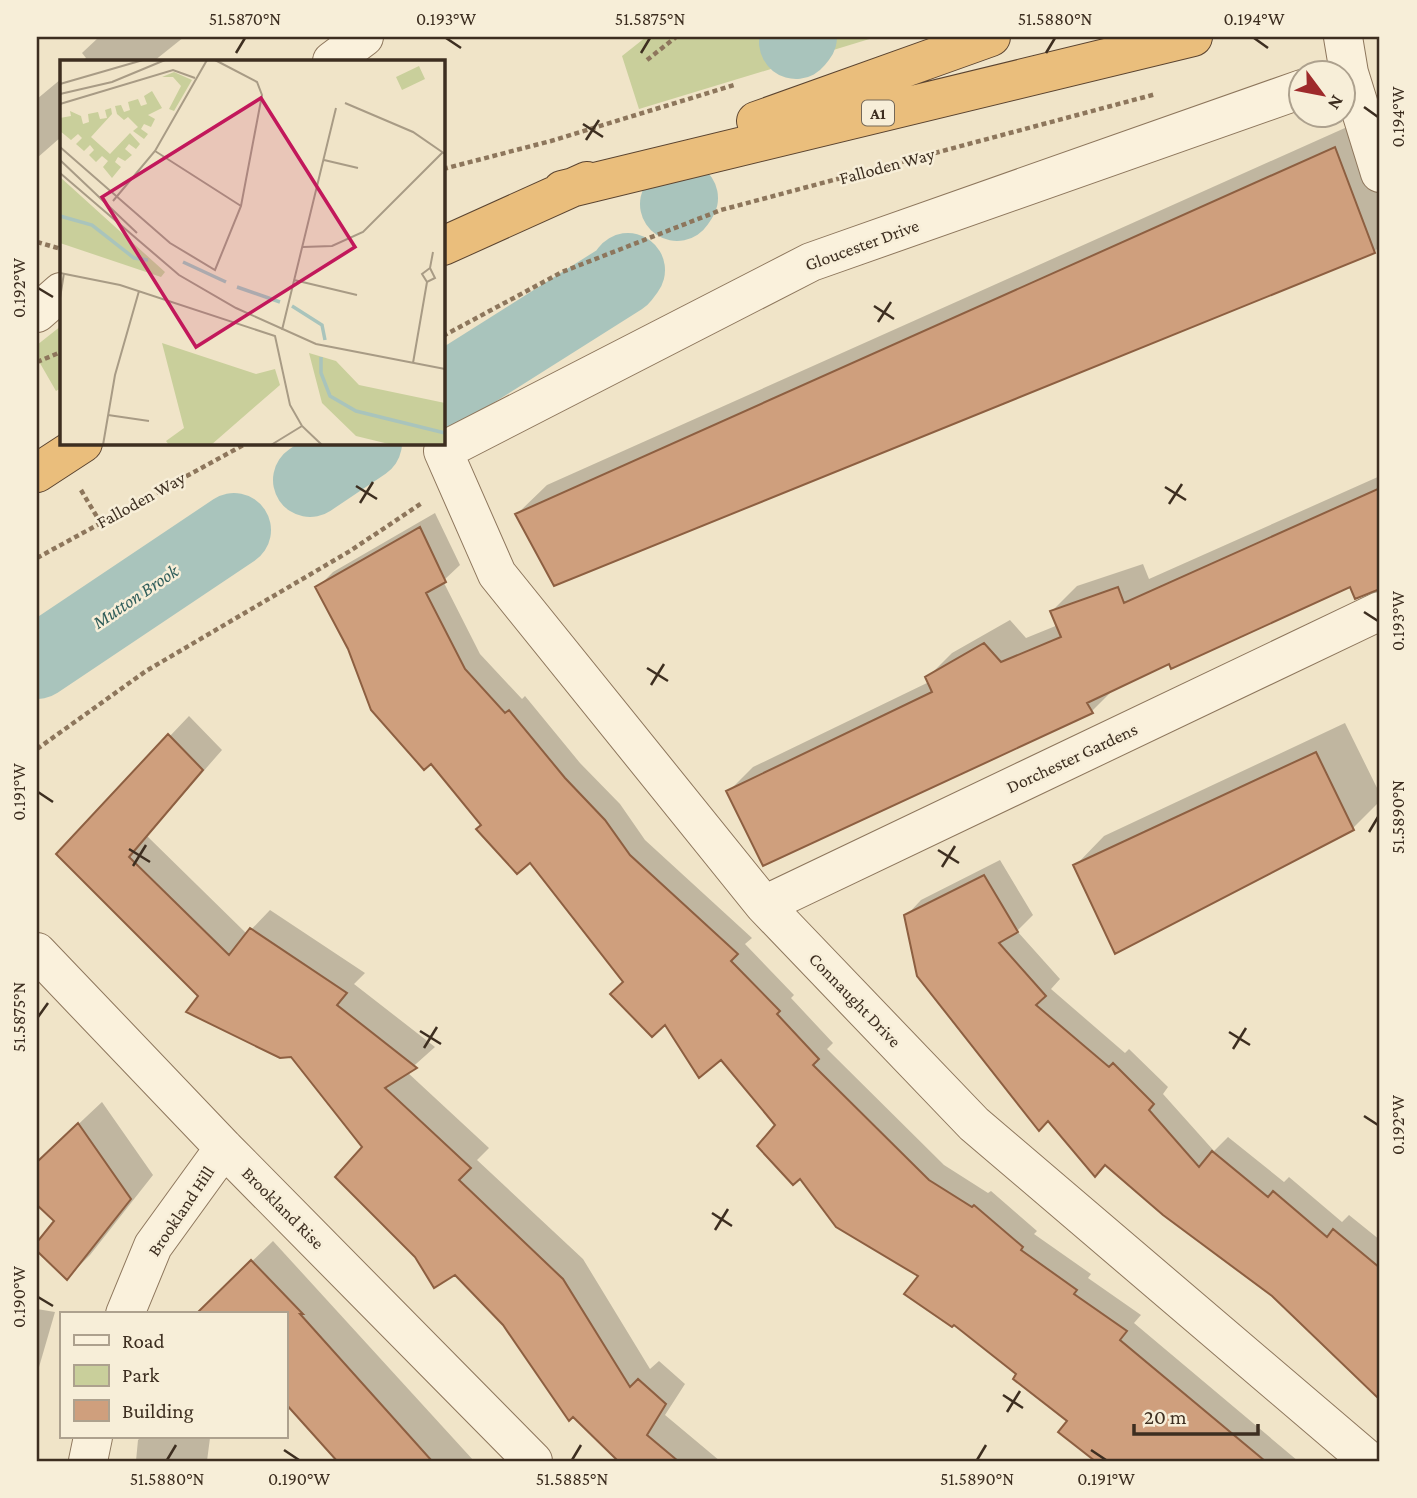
<svg xmlns="http://www.w3.org/2000/svg" width="1417" height="1498" font-family="'Crimson Pro',serif">
  <style>
    .green { fill: #c9cf9b }
    .shadow { fill: #0003 }
    .lines { fill: none; stroke-linecap: round; stroke-linejoin: round }
    .river { stroke: #a9c4bc; stroke-width: 74 }
    .building { fill: #cf9f7d; stroke: #8d5f41; stroke-width: 2 }
    .minor-casing { stroke: #8d765c; stroke-width: 40 }
    .trunk-casing { stroke: #5b4430; stroke-width: 40 }
    .path { stroke: #8d765c; stroke-width: 4.5; stroke-dasharray: 5 3.5; stroke-linecap: butt }
    .minor { stroke: #faf1dc; stroke-width: 38 }
    .trunk { stroke: #eabe7c; stroke-width: 38 }
    .ticks { fill: none; stroke: #3d2e20; stroke-width: 2.5 }
    .labels { text-anchor: middle; stroke-width: 5; stroke-linejoin: round; paint-order: stroke }
    .shield { fill: #f7eed8; stroke: #756857; stroke-width: 2 }
    .shield-label { font-size: 16px; font-weight: bold; fill: #3d2e20 }
    .street-label { font-size: 18px; fill: #3d2e20; stroke: #f7eed8 }
    .water-label { font-size: 19px; font-style: italic; fill: #2f5d5a; stroke: #f7eed8 }
    .inset-river { fill: none; stroke: #a9c4bc; stroke-width: 3.5 }
    .inset-road { fill: none; stroke: #a89b85; stroke-width: 2 }
    .view { fill: #c2185b; fill-opacity: 0.15; stroke: #c2185b; stroke-width: 3.5 }
    .inset-edge { fill: none; stroke: #3d2e20; stroke-width: 3.5 }
    .neatline { fill: none; stroke: #3d2e20; stroke-width: 2.5 }
    .ticks-label { font-size: 18px; text-anchor: middle; fill: #3d2e20 }
  </style>
  <rect width="100%" height="100%" fill="#f0e4c8"/>
  <path class="green" d="M646 37H876L639 109 622 56Z
    M61 326V388L56 391 37 358V345Z"/>
  <path class="shadow" d="M99 37H184L154 61H82L86 58 82 53Z
    M61 79V137L37 158V99Z
    M1365 119 1380 160V246L1374 252 517 514 547 485Z
    M1380 476V589L1356 597 1350 585 1116 687 1092 711 729 791 753 767 929 682 927 678 952 653 1010 620 1026 638 1058 625 1052 611 1077 586 1143 564 1149 579Z
    M435 513 460 565 443 581 480 654 522 699 525 696 580 763 620 804 645 840 752 938 745 944 794 995 791 998 833 1043 827 1049 944 1165 988 1193 991 1191 1037 1231 1034 1234 1091 1274 1088 1278 1141 1315 1134 1323 1298 1461H1097L1060 1432 1069 1421 920 1276 777 1125 721 1057 665 1022 625 981 530 861 483 825 350 648 318 587 333 572Z
    M189 716 222 750 147 836 247 934 270 910 365 973 354 984 435 1047 407 1072 489 1148 477 1160 583 1259 650 1369 659 1361 685 1384 665 1415 720 1461H621L573 1415 291 1055 200 996 58 854Z
    M1345 723 1380 794V801L1353 828 1075 866 1104 836Z
    M1000 860 1033 915 1017 931 1060 979 1051 989 1125 1053 1129 1049 1168 1087 1163 1094 1214 1151 1228 1137 1284 1182 1289 1177 1342 1222 1349 1215 1380 1240V1389L906 916 921 900Z
    M102 1102 153 1175 90 1255 67 1278 37 1249 56 1221 37 1202V1163Z
    M273 1241 474 1461H340L285 1400V1314H198Z
    M37 1309 55 1312 37 1374Z
    M141 1437 210 1438 207 1461H136L138 1440Z"/>
  <g class="lines">
    <path class="river" d="M796 42 800 37
      M677 204 681 198
      M443 391 622 278 628 270
      M310 480 365 443
      M37 662 234 530"/>
  </g>
  <path class="building" d="M1335 147 1375 253 554 586 515 514Z
    M1380 488V589L1355 599 1350 587 1171 669 1169 664 1087 703 1093 713 763 866 726 791 932 692 925 677 984 643 1001 662 1061 637 1050 611 1118 587 1124 603Z
    M420 527 446 582 426 593 465 669 505 713 509 710 565 778 605 820 630 855 738 954 731 961 780 1011 777 1014 819 1059 813 1065 929 1180 972 1207 974 1205 1023 1247 1021 1250 1077 1290 1074 1294 1127 1331 1120 1340 1265 1461H1095L1058 1432 1067 1421 1013 1379 1016 1374 954 1325 952 1327 904 1294 918 1276 836 1227 800 1179 793 1185 757 1146 775 1125 721 1060 699 1078 665 1025 652 1037 610 994 623 982 530 863 517 874 476 829 481 825 431 764 424 770 371 710 348 649 315 587Z
    M168 734 203 770 129 857 229 955 250 928 347 993 337 1005 417 1068 385 1088 471 1168 459 1180 563 1279 630 1387 638 1379 666 1404 647 1435 678 1461H618L573 1417 569 1421 503 1325 455 1275 434 1288 415 1257 335 1177 362 1147 291 1057 280 1058 186 1012 198 996 56 854Z
    M1316 752 1354 830 1115 954 1073 865Z
    M984 875 1018 932 999 943 1046 996 1036 1005 1109 1067 1113 1063 1154 1104 1149 1110 1199 1167 1212 1151 1268 1197 1273 1191 1327 1237 1333 1229 1380 1268V1400L1272 1296 1163 1215 1105 1165 1095 1177 1048 1121 1039 1131 917 976 904 915Z
    M78 1123 131 1199 67 1280 37 1251V1242L54 1221 37 1205V1162Z
    M251 1260 303 1314H300L432 1461H337L285 1403V1314H196Z"/>
  <g class="lines">
    <defs>
      <path id="minor" d="M1343 37 1349 73 1380 173
        M332 61 364 37
        M1302 89 811 262 443 451 497 574 764 905 974 1124 1369 1461
        M37 313 61 292
        M764 905 1380 611
        M37 952 224 1148 533 1461
        M125 1314 153 1246 224 1148
        M88 1461 93 1437"/>
      <path id="trunk" d="M756 121 991 37
        M562 190 1193 37
        M443 246 587 181
        M37 473 83 443"/>
    </defs>
    <use href="#minor" class="minor-casing"/>
    <use href="#trunk" class="trunk-casing"/>
    <path class="path" d="M647 60 676 37
      M443 169 551 141 734 85
      M37 242 61 249
      M443 336 562 272 721 210 1156 94
      M37 362 61 352
      M81 490 100 522
      M37 558 247 443
      M37 749 146 671 350 551 422 503"/>
    <use href="#minor" class="minor"/>
    <use href="#trunk" class="trunk"/>
  </g>
  <path class="ticks" d="M446 38 461 48M1254 38 1268 48M236 53 245 38M641 53 650 38M1046 53 1055 38M1364 107 1378 117M583 124 603 137M586 140 599 120M38 288 53 297M874 306 894 319M878 322 891 302M356 486 377 499M1165 487 1186 500M360 503 373 482M1169 504 1182 484M1364 612 1378 621M647 668 668 681M651 685 664 664M38 792 53 802M1369 832 1378 817M129 849 150 862M938 850 959 863M133 866 146 845M942 867 955 846M38 1017 48 1003M420 1031 441 1044M1229 1032 1250 1045M424 1048 437 1027M1233 1049 1246 1028M1364 1116 1378 1125M712 1213 732 1226M715 1230 728 1209M38 1297 53 1306M1003 1395 1023 1408M1007 1412 1020 1391M284 1450 299 1460M1091 1450 1106 1460M167 1460 176 1445M572 1460 581 1445M977 1460 986 1445"/>
  <g class="labels">
    <rect class="shield" x="862" y="100.5" width="32" height="25" rx="5"/>
    <g class="shield-label">
      <text x="878" y="119">A1</text>
    </g>
    <g class="street-label">
      <text transform="translate(887 166) rotate(-15)" y="6">Falloden Way</text>
      <text transform="translate(862 245) rotate(-20)" y="6">Gloucester Drive</text>
      <text transform="translate(141 500) rotate(-29)" y="6">Falloden Way</text>
      <text transform="translate(1072 758) rotate(-25)" y="6">Dorchester Gardens</text>
      <text transform="translate(855 1000) rotate(46)" y="6">Connaught Drive</text>
      <text transform="translate(283 1208) rotate(45)" y="6">Brookland Rise</text>
      <text transform="translate(181 1211) rotate(-56)" y="6">Brookland Hill</text>
    </g>
    <g class="water-label">
      <text transform="translate(135 596) rotate(-34)" y="7">Mutton Brook</text>
    </g>
  </g>
  <g transform="translate(60 60)">
    <rect width="385" height="385" fill="#f0e4c8"/>
    <path d="M359 6 365 19 342 30 336 17ZM114 12 132 20 114 51 109 49 121 26 113 17H102ZM92 31 102 48 88 55 95 59 91 67 84 64 81 69 88 74 84 79 73 71 78 67 68 57 64 60 57 54 55 46 61 45 64 52 70 50 68 42 78 39 81 46 87 44 84 36ZM51 48 52 54 31 77 50 94 70 73 80 84 76 89 69 84 65 89 72 95 65 101 58 97 55 102 61 107 52 118 43 107 48 101 42 96 36 102 29 95 34 90 30 85 24 91 16 84 22 78 18 74 11 80 0 71V58L11 56 10 51 21 56 23 64 29 62 28 54 38 52 40 59 47 58 45 50ZM0 117 105 212 101 217 0 183ZM102 283 196 314 215 309 220 325 151 385H109L106 381 124 368ZM249 293 276 301 299 325 385 343V385H333L296 376 262 343Z" fill="#c9cf9b"/>
    <path class="inset-river" d="M0 156 32 165 74 198 88 200M123 202 166 222M177 227 220 242M232 246 262 265 265 280M261 297V313L270 336 296 351 385 373"/>
    <path class="inset-road" d="M0 24 83 0M0 34 52 22 105 0M285 43 353 72 385 94M0 44 113 10 135 18M0 87 110 183 155 210 181 146 202 35 197 22 155 0M95 91 181 146M0 100 77 173M264 100 298 108M0 113 119 215 176 248 256 284 385 309M53 141 95 91 147 0M243 187 272 186 303 172 383 92M370 208 375 218 367 222 362 214 370 208 373 192M0 213 60 225 215 276 230 345 242 366 262 385M234 220 297 235M0 238 4 213M222 270 276 48M353 303 367 222M48 355 89 361M43 385 55 315 79 231M211 385 242 366"/>
    <path class="view" d="M201 38 295 187 136 287 42 137Z"/>
    <rect width="385" height="385" class="inset-edge"/>
  </g>
  <rect width="1417" height="1498" fill="none" stroke="#f7eed8" stroke-width="77"/>
  <rect x="60" y="1312" width="228" height="126" fill="#f7eed8" stroke="#ada18e" stroke-width="2"/>
  <rect x="74" y="1335" width="35" height="10" fill="#faf1dc" stroke="#ada18e" stroke-width="2"/>
  <text x="122" y="1348" font-size="21" fill="#3d2e20">Road</text>
  <rect x="74" y="1365" width="35" height="21" fill="#c9cf9b" stroke="#ada18e" stroke-width="2"/>
  <text x="122" y="1382" font-size="21" fill="#3d2e20">Park</text>
  <rect x="74" y="1400" width="35" height="21" fill="#cf9f7d" stroke="#ada18e" stroke-width="2"/>
  <text x="122" y="1418" font-size="21" fill="#3d2e20">Building</text>
  <g transform="translate(1322 94) rotate(122)"><circle r="33" fill="#f7eed8" stroke="#ada18e" stroke-width="2"/>
  <path d="M0-5L12 26L0 18L-12 26Z" fill="#9e2a2b"/>
  <text y="-10" font-size="19" font-weight="bold" text-anchor="middle" fill="#3d2e20">N</text>
  </g>
  <path d="M1134 1424v10h124v-10" fill="none" stroke="#3d2e20" stroke-width="3.5"/>
  <text x="1144" y="1424" font-size="21" fill="#3d2e20" stroke="#f7eed8" stroke-width="5" paint-order="stroke">20 m</text>
  <rect x="38" y="38" width="1340" height="1422" class="neatline"/>
  <g class="ticks-label">
    <text x="245" y="25">51.5870°N</text>
    <text x="446" y="25">0.193°W</text>
    <text x="650" y="25">51.5875°N</text>
    <text x="1055" y="25">51.5880°N</text>
    <text x="1254" y="25">0.194°W</text>
    <text transform="translate(1398 117) rotate(-90)" y="6">0.194°W</text>
    <text transform="translate(19 288) rotate(-90)" y="6">0.192°W</text>
    <text transform="translate(1398 621) rotate(-90)" y="6">0.193°W</text>
    <text transform="translate(19 792) rotate(-90)" y="6">0.191°W</text>
    <text transform="translate(1398 817) rotate(-90)" y="6">51.5890°N</text>
    <text transform="translate(19 1017) rotate(-90)" y="6">51.5875°N</text>
    <text transform="translate(1398 1125) rotate(-90)" y="6">0.192°W</text>
    <text transform="translate(19 1297) rotate(-90)" y="6">0.190°W</text>
    <text x="167" y="1485">51.5880°N</text>
    <text x="299" y="1485">0.190°W</text>
    <text x="572" y="1485">51.5885°N</text>
    <text x="977" y="1485">51.5890°N</text>
    <text x="1106" y="1485">0.191°W</text>
  </g>
</svg>
